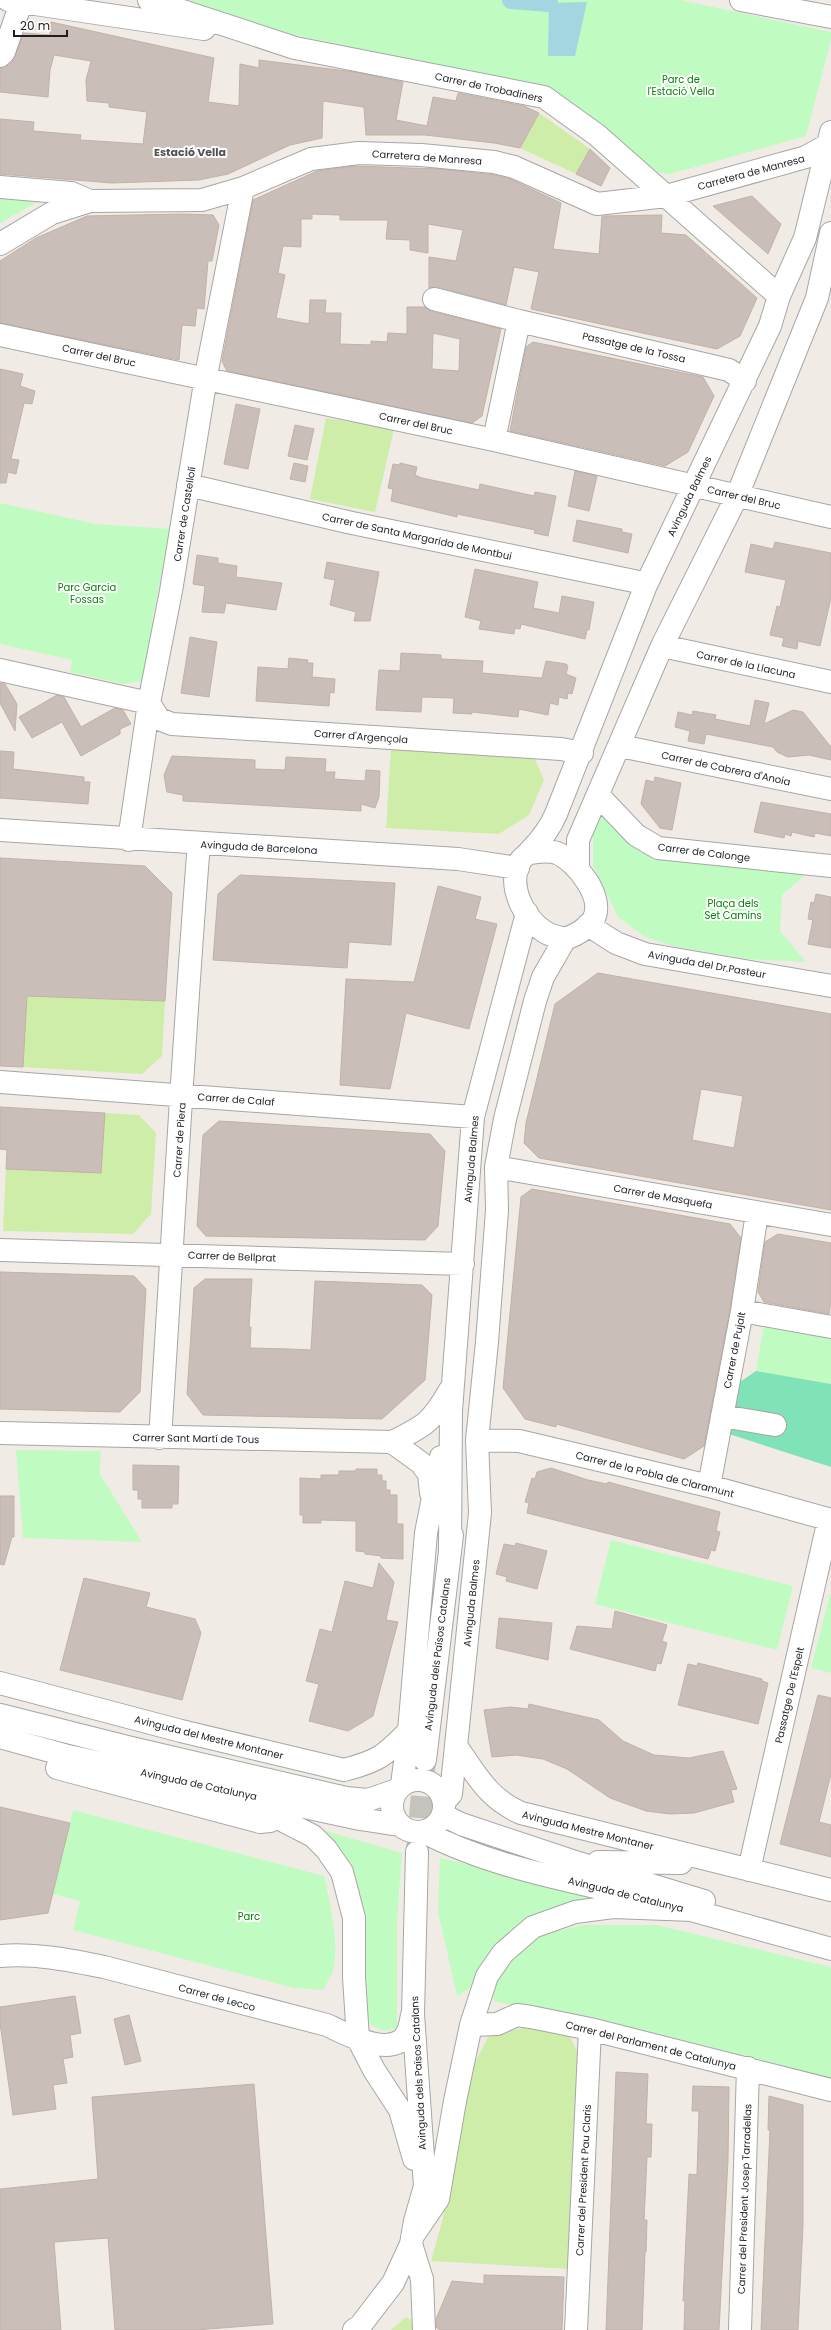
<svg xmlns="http://www.w3.org/2000/svg" width="831" height="2330" font-family="Poppins,sans-serif">
  <style>
    .grass { fill: #ceeda9 }
    .park { fill: #c0fcc2 }
    .pitch { fill: #7fe3b7 }
    .water { fill: #a3d6e0 }
    .lines { fill: none; stroke-linecap: round; stroke-linejoin: round }
    .canal { stroke: #a3d6e0; stroke-width: 18 }
    .building { fill: #c9beb8; stroke: #c3b1a6; fill-rule: evenodd }
    .minor-tunnel { stroke: #c6c3bd; stroke-width: 22; stroke-dasharray: 22 11; stroke-linecap: butt }
    .minor-casing { stroke: #a6a6a6; stroke-width: 24 }
    .minor { stroke: #fff; stroke-width: 22 }
    .labels { text-anchor: middle; stroke-width: 4; stroke-linejoin: round; paint-order: stroke }
    .park-label { font-size: 10px; fill: #06840a; stroke: #fff }
    .street-label { font-size: 10px; fill: #1f1f1f; stroke: #fff }
    .neighbourhood-label { font-size: 11px; font-weight: bold; fill: #525252; stroke: #fff }
  </style>
  <rect width="100%" height="100%" fill="#f0ece5"/>
  <path class="grass" d="M539 113 590 149 576 174 520 148Z
    M326 418 394 429 375 512 310 499Z
    M391 749 534 757 544 780 529 815 499 834 386 828Z
    M27 996 165 1001 162 1056 142 1074 23 1067Z
    M105 1113 139 1115 156 1133 151 1214 133 1234 3 1231 6 1169 101 1173Z
    M543 2027 569 2034 578 2054 570 2269 431 2261 443 2218 454 2149 473 2067 488 2037 523 2028Z
    M406 2317 414 2322 417 2330H391Z"/>
  <path class="park" d="M186 0H680L831 32V40L806 136 670 174 653 172 550 88 275 31Z
    M0 194 39 201 0 223Z
    M0 503 96 524 171 529 153 615 151 644 142 681 124 684 70 672 72 660 0 644Z
    M600 816 607 818 621 831 810 871 782 895 780 931 806 962 746 959 673 946 645 937 618 917 593 866V836Z
    M767 1306 831 1317V1384L756 1371Z
    M16 1450 101 1451 100 1474 142 1542 23 1538Z
    M611 1540 793 1586 777 1650 595 1604Z
    M830 1594H831V1673L811 1668Z
    M73 1810 324 1876C330 1902 340 1945 333 1971 331 1977 326 1984 323 1990L294 1988 73 1930 80 1901 53 1894Z
    M316 1828 402 1853 397 1920V2027C384 2035 375 2028 365 2019L363 1926Z
    M440 1858 588 1892 591 1898 569 1903 506 1936 469 1989 457 1996 438 1912Z
    M584 1925H657L831 1967V2079L494 2001 493 1985 512 1959 541 1934Z"/>
  <path class="pitch" d="M756 1371 831 1384V1467L729 1434 737 1384Z"/>
  <path class="water" d="M587 2 575 56H548L549 3Z"/>
  <g class="lines">
    <path class="canal" d="M511 0 549 3"/>
  </g>
  <path class="building" d="M51 22 214 58 208 102 239 106 240 64 259 68V60L354 72 403 82 396 120 427 126 433 97 456 101 458 93 524 106 539 113 520 148 494 143 425 135H366L364 107 323 101 322 138 290 145 228 174 199 180 112 183 0 174V119L34 122 33 131 81 135 80 140 143 144 147 112 109 107V103L87 101 86 80 91 61 54 55 50 70 48 97 0 92V68L9 65 13 61 24 33 50 35Z
    M590 149 610 168 601 186 576 174Z
    M354 166 440 169 495 175 510 179 561 203 553 249 599 254 602 216 662 215 661 233 686 235 757 298 740 336 717 349 531 309 539 272 514 267 506 305 437 287 429 288V257L456 261 463 230 428 224V253L410 250V240L386 239 388 220H340V215L312 214V219H301V247L283 246 278 273 285 275 276 318 309 324 310 300H326L325 313H341L340 344 371 345V341L387 342 388 333 407 334V307H425L431 311 501 329 482 416 472 423 227 371 222 361 253 200 317 171ZM433 333 460 339 459 371 432 369Z
    M752 196 781 224 768 254 713 206Z
    M182 214 213 215 219 225 212 261H208L204 309 197 308 195 326 182 325 179 360 0 323V261L36 238 87 216Z
    M533 342 703 377 714 396 688 452 665 466 510 431 526 347Z
    M0 369 23 374 20 386 35 391 32 404 24 403 11 459 19 460 16 474 8 472 6 483H0Z
    M236 404 260 409 248 469 224 464Z
    M295 425 314 429 307 460 288 456Z
    M294 463 308 466 305 482 290 479Z
    M400 463 417 467 415 475 422 478 479 490 480 484 534 496 535 492 556 496 548 536 534 533 535 530 457 514V517L391 501 393 489 388 488 393 464 400 465Z
    M575 471 597 476 589 511 568 506Z
    M577 520 622 529V532L632 534 628 553 573 541Z
    M775 542 831 553V598L820 646 798 641 797 649 782 646 784 638 770 635 777 606 780 607 786 580 745 572 751 544 773 549Z
    M197 555 218 558V563L237 566 236 577 282 583 276 610 226 603 224 613 202 612 205 586 193 584Z
    M327 562 379 572 370 621H354L356 612 330 605 335 580 324 578Z
    M475 569 538 582 533 608 559 613 562 596 594 602 589 630H587L585 639 521 624 520 629 515 628 514 634 479 629 481 621 465 617Z
    M190 637 217 642 209 697 181 693Z
    M401 653 441 655V659L483 661 482 673 542 678 546 661 566 664 568 666 566 674 576 678 572 694 568 693 567 699 559 697 558 705 550 703 548 715 519 709 518 717 472 712V714L453 713 454 698 422 697 421 712 376 710 379 670 400 671Z
    M289 658 308 660 307 663H313L312 677 335 679 334 693 330 692 329 706 256 701 258 667 288 669Z
    M0 683 5 684 17 704 15 731 0 703Z
    M57 695 64 697 81 727 115 708 123 710 131 724 120 729V734L81 756 62 722 32 738 19 717Z
    M755 700 769 703 764 724 793 710 803 712 831 747V760L809 755 788 757 777 752 773 747 706 734 704 744 688 741 690 731 675 727 678 712 692 715 693 711 716 715 715 719 750 726Z
    M0 751 14 752 13 769 84 777V782H90L88 804 0 798Z
    M172 756 255 760V769L285 770 286 757 326 759 325 772H335L334 779 365 781 366 770 380 771 379 797 375 808 361 804V811L183 801V795L167 792 166 787 164 775Z
    M655 777 681 783 672 830 660 828 641 804 646 780 654 782Z
    M761 802 831 814V836L815 833 814 837 792 832 791 836 785 834 784 838 754 832Z
    M0 858 145 866 172 893 165 1001 27 996 23 1067 0 1066Z
    M240 875 395 883 391 945 349 942 347 968 213 960 218 894Z
    M438 886 481 897 475 919 497 924 469 1029 406 1013 390 1089 340 1085 346 979 414 982Z
    M816 894 831 897V948L808 944 813 920 808 919 811 902 814 903Z
    M598 973 831 1014V1210L539 1158 524 1143 526 1123 555 1004ZM701 1089 743 1096 734 1148 692 1140Z
    M0 1107 105 1113 101 1173 6 1169 7 1150 0 1149Z
    M219 1121 430 1134 445 1151 438 1226 425 1240 206 1236 197 1226 203 1135Z
    M532 1189 730 1224 741 1238 730 1309 704 1446 684 1459 556 1424V1427L525 1419 503 1388 521 1197Z
    M778 1234 831 1243V1302L829 1314 764 1302 758 1292 765 1242Z
    M0 1272 134 1276 146 1289 140 1392 120 1412 0 1409Z
    M205 1279H252L249 1327H251L250 1348 290 1349 311 1350 315 1281 422 1285 432 1295 425 1380 382 1419 203 1415 187 1394 194 1288Z
    M133 1465 179 1466 178 1504H172V1508H142V1499H138V1490H133Z
    M551 1468 588 1480 607 1484 608 1482 720 1512 716 1531 720 1532 715 1551 711 1550 708 1559 527 1513 529 1503 525 1502 532 1478 535 1479 537 1472Z
    M356 1469H377V1475H382V1481H386V1490H390V1495H397V1524H403V1559L381 1558V1556L365 1554V1552L356 1551V1521L321 1520V1523H303V1515H300V1478L321 1479V1475H339V1471H356Z
    M0 1496H14V1537H12L4 1565 0 1564Z
    M516 1543 547 1551 537 1589 506 1581 507 1577 496 1574 504 1544 515 1546Z
    M379 1563 394 1582 386 1620 398 1622 373 1716 348 1731 309 1721 319 1684 306 1681 320 1629 332 1632 345 1581 373 1588Z
    M84 1578 150 1593 146 1607 195 1619 201 1633 182 1700 60 1670Z
    M615 1611 667 1625 662 1641 667 1643 661 1664 657 1663 655 1671 570 1649 577 1626 612 1629Z
    M499 1618 552 1623 548 1660 496 1648Z
    M698 1663 762 1679V1681L768 1683 758 1724 678 1705 688 1664 697 1666Z
    M818 1695 831 1698V1774L819 1822 831 1825V1857L780 1844Z
    M529 1704 599 1720 623 1741 654 1755 689 1758 723 1751 737 1789 731 1790 734 1802 694 1813 670 1814 646 1811 610 1798 567 1769 543 1759 516 1755 492 1757 484 1710 511 1707 528 1709Z
    M0 1807 70 1823 48 1913 0 1920Z
    M75 1996 81 2033 70 2035 73 2057 63 2059 67 2083 53 2085 56 2109 13 2115 0 2023V2007Z
    M129 2015 141 2061 125 2065 114 2019Z
    M616 2072 648 2074 646 2124H652L651 2157H647L644 2220H647L646 2252H645L642 2330H606Z
    M254 2084 273 2324 196 2330H115L108 2238 54 2242 61 2330H0V2189L98 2179 92 2097Z
    M693 2086 729 2087 728 2160 719 2330H684L685 2301H683L689 2174 697 2175 699 2111H692Z
    M769 2096 803 2105V2225L798 2330H761L770 2130H768Z
    M484 2275 564 2277 562 2330H440L436 2327V2319L452 2281 484 2284Z"/>
  <g class="lines">
    <path class="minor-tunnel" d="M417 1851 425 1760"/>
    <defs>
      <path id="minor" d="M8 0 204 29
        M149 0 295 48 544 97 597 135 779 296
        M741 0 831 17
        M0 56 4 52 22 0
        M0 187 71 193 90 201
        M0 244 52 213 90 201 202 200 243 188 311 159 359 153 421 155 494 162 514 167 597 204 666 196 806 157 826 146 831 148
        M434 299 519 321
        M0 335 494 440 831 517
        M494 440 519 321 729 370 745 381
        M188 485 352 523 634 581 646 585
        M662 646 831 682
        M0 670 149 703 159 719 172 724 561 749 582 753
        M620 746 831 789
        M598 795 636 835 658 848 831 866
        M0 830 458 859 518 868
        M129 840 149 703 171 591 208 365 243 188
        M529 853C538 852 548 850 557 853 576 861 606 898 593 920 586 930 576 935 565 939 558 937 551 936 545 932 523 918 506 884 521 860 523 857 528 854 530 851 541 840 550 828 556 814L646 585 770 326 779 296 805 238 831 132
        M578 869V840L662 646 737 496 817 298 831 233
        M588 925 616 943 645 954 831 986
        M0 1082 473 1117
        M496 1167 831 1225
        M0 1250 463 1264
        M742 1311 831 1327
        M722 1416 775 1425
        M0 1433 392 1442C425 1426 432 1422 450 1390
        M160 1438C173 1240 183 1041 199 843
        M477 1440 519 1441 709 1486 831 1520
        M392 1442 421 1463 429 1474 431 1493
        M709 1486 742 1311 757 1213
        M450 1549 451 1411 473 1117 527 913
        M0 1683 181 1731 344 1770C379 1761 384 1756 409 1731
        M0 1715 131 1748 346 1798 368 1800 397 1790
        M0 1737 68 1756 360 1819 399 1825
        M456 1746C477 1775 487 1798 521 1813L831 1890
        M425 1760 452 1535
        M57 1768 260 1822 270 1821
        M392 1806a26 26 0 1 1 52 0a26 26 0 1 1-52 0Z
        M402 1785 409 1731 426 1533 441 1457
        M221 1789 313 1836 326 1849 342 1872 354 1918V1977L358 2039 374 2070 400 2110 414 2159
        M444 1802 451 1794 480 1513 477 1440 487 1342 497 1210 496 1167 505 1119 535 1001 543 977 565 939
        M443 1815 461 1824 572 1861 704 1901
        M424 1832C493 1868 573 1881 648 1899
        M598 1862 681 1863
        M749 1870 829 1519
        M680 1907 831 1949
        M0 1956C35 1953 70 1960 104 1967L327 2025C346 2034 393 2060 407 2033 410 2028 411 2020 412 2015
        M471 2025 497 2024 517 2015 531 2017 590 2029 831 2090
        M412 2237 438 2199 455 2101 471 2025 487 1976 503 1953 533 1927 575 1912 613 1907 693 1910
        M411 2244 422 2279 424 2330
        M354 2330 360 2326 393 2283 411 2244 415 2221 425 2186 413 2014 417 1852
        M576 2330 590 2029
        M740 2330 748 2068"/>
    </defs>
    <use href="#minor" class="minor-casing"/>
    <use href="#minor" class="minor"/>
  </g>
  <g class="labels">
    <g class="park-label">
      <text x="681" y="83">Parc de<tspan x="681" dy="12">l'Estació Vella</tspan></text>
      <text x="87" y="591">Parc Garcia<tspan x="87" dy="12">Fossas</tspan></text>
      <text x="733" y="907">Plaça dels<tspan x="733" dy="12">Set Camins</tspan></text>
      <text x="249" y="1920">Parc</text>
    </g>
    <g class="street-label">
      <text transform="translate(489 87) rotate(12)" y="4">Carrer de Trobadiners</text>
      <text transform="translate(427 157) rotate(4)" y="4">Carretera de Manresa</text>
      <text transform="translate(751 172) rotate(-15)" y="4">Carretera de Manresa</text>
      <text transform="translate(634 347) rotate(13)" y="4">Passatge de la Tossa</text>
      <text transform="translate(99 355) rotate(12)" y="4">Carrer del Bruc</text>
      <text transform="translate(416 423) rotate(12)" y="4">Carrer del Bruc</text>
      <text transform="translate(689 496) rotate(-64)" y="4">Avinguda Balmes</text>
      <text transform="translate(744 497) rotate(13)" y="4">Carrer del Bruc</text>
      <text transform="translate(184 514) rotate(-81)" y="4">Carrer de Castellolí</text>
      <text transform="translate(417 536) rotate(12)" y="4">Carrer de Santa Margarida de Montbui</text>
      <text transform="translate(746 664) rotate(12)" y="4">Carrer de la Llacuna</text>
      <text transform="translate(361 736) rotate(4)" y="4">Carrer d'Argençola</text>
      <text transform="translate(726 768) rotate(12)" y="4">Carrer de Cabrera d'Anoia</text>
      <text transform="translate(259 847) rotate(3)" y="4">Avinguda de Barcelona</text>
      <text transform="translate(704 852) rotate(7)" y="4">Carrer de Calonge</text>
      <text transform="translate(707 964) rotate(10)" y="4">Avinguda del Dr.Pasteur</text>
      <text transform="translate(236 1099) rotate(4)" y="4">Carrer de Calaf</text>
      <text transform="translate(179 1140) rotate(-86)" y="4">Carrer de Piera</text>
      <text transform="translate(471 1159) rotate(-85)" y="4">Avinguda Balmes</text>
      <text transform="translate(663 1196) rotate(10)" y="4">Carrer de Masquefa</text>
      <text transform="translate(232 1256) rotate(2)" y="4">Carrer de Bellprat</text>
      <text transform="translate(734 1350) rotate(-79)" y="4">Carrer de Pujalt</text>
      <text transform="translate(196 1438) rotate(1)" y="4">Carrer Sant Martí de Tous</text>
      <text transform="translate(655 1474) rotate(14)" y="4">Carrer de la Pobla de Claramunt</text>
      <text transform="translate(471 1603) rotate(-84)" y="4">Avinguda Balmes</text>
      <text transform="translate(437 1654) rotate(-83)" y="4">Avinguda dels Països Catalans</text>
      <text transform="translate(789 1695) rotate(-77)" y="4">Passatge De l'Espelt</text>
      <text transform="translate(209 1737) rotate(14)" y="4">Avinguda del Mestre Montaner</text>
      <text transform="translate(199 1784) rotate(12)" y="4">Avinguda de Catalunya</text>
      <text transform="translate(588 1830) rotate(14)" y="4">Avinguda Mestre Montaner</text>
      <text transform="translate(626 1894) rotate(14)" y="4">Avinguda de Catalunya</text>
      <text transform="translate(217 1997) rotate(15)" y="4">Carrer de Lecco</text>
      <text transform="translate(651 2045) rotate(14)" y="4">Carrer del Parlament de Catalunya</text>
      <text transform="translate(418 2073) rotate(-93)" y="4">Avinguda dels Països Catalans</text>
      <text transform="translate(583 2180) rotate(-87)" y="4">Carrer del President Pau Claris</text>
      <text transform="translate(744 2199) rotate(-88)" y="4">Carrer del President Josep Tarradellas</text>
    </g>
    <g class="neighbourhood-label">
      <text x="190" y="156">Estació Vella</text>
    </g>
  </g>
  <path d="M14 30v6h53v-6" fill="none" stroke="#1f1f1f" stroke-width="2"/>
  <text x="20" y="30" font-size="12" fill="#1f1f1f" stroke="#ffffff" stroke-width="3" paint-order="stroke">20 m</text>
</svg>
